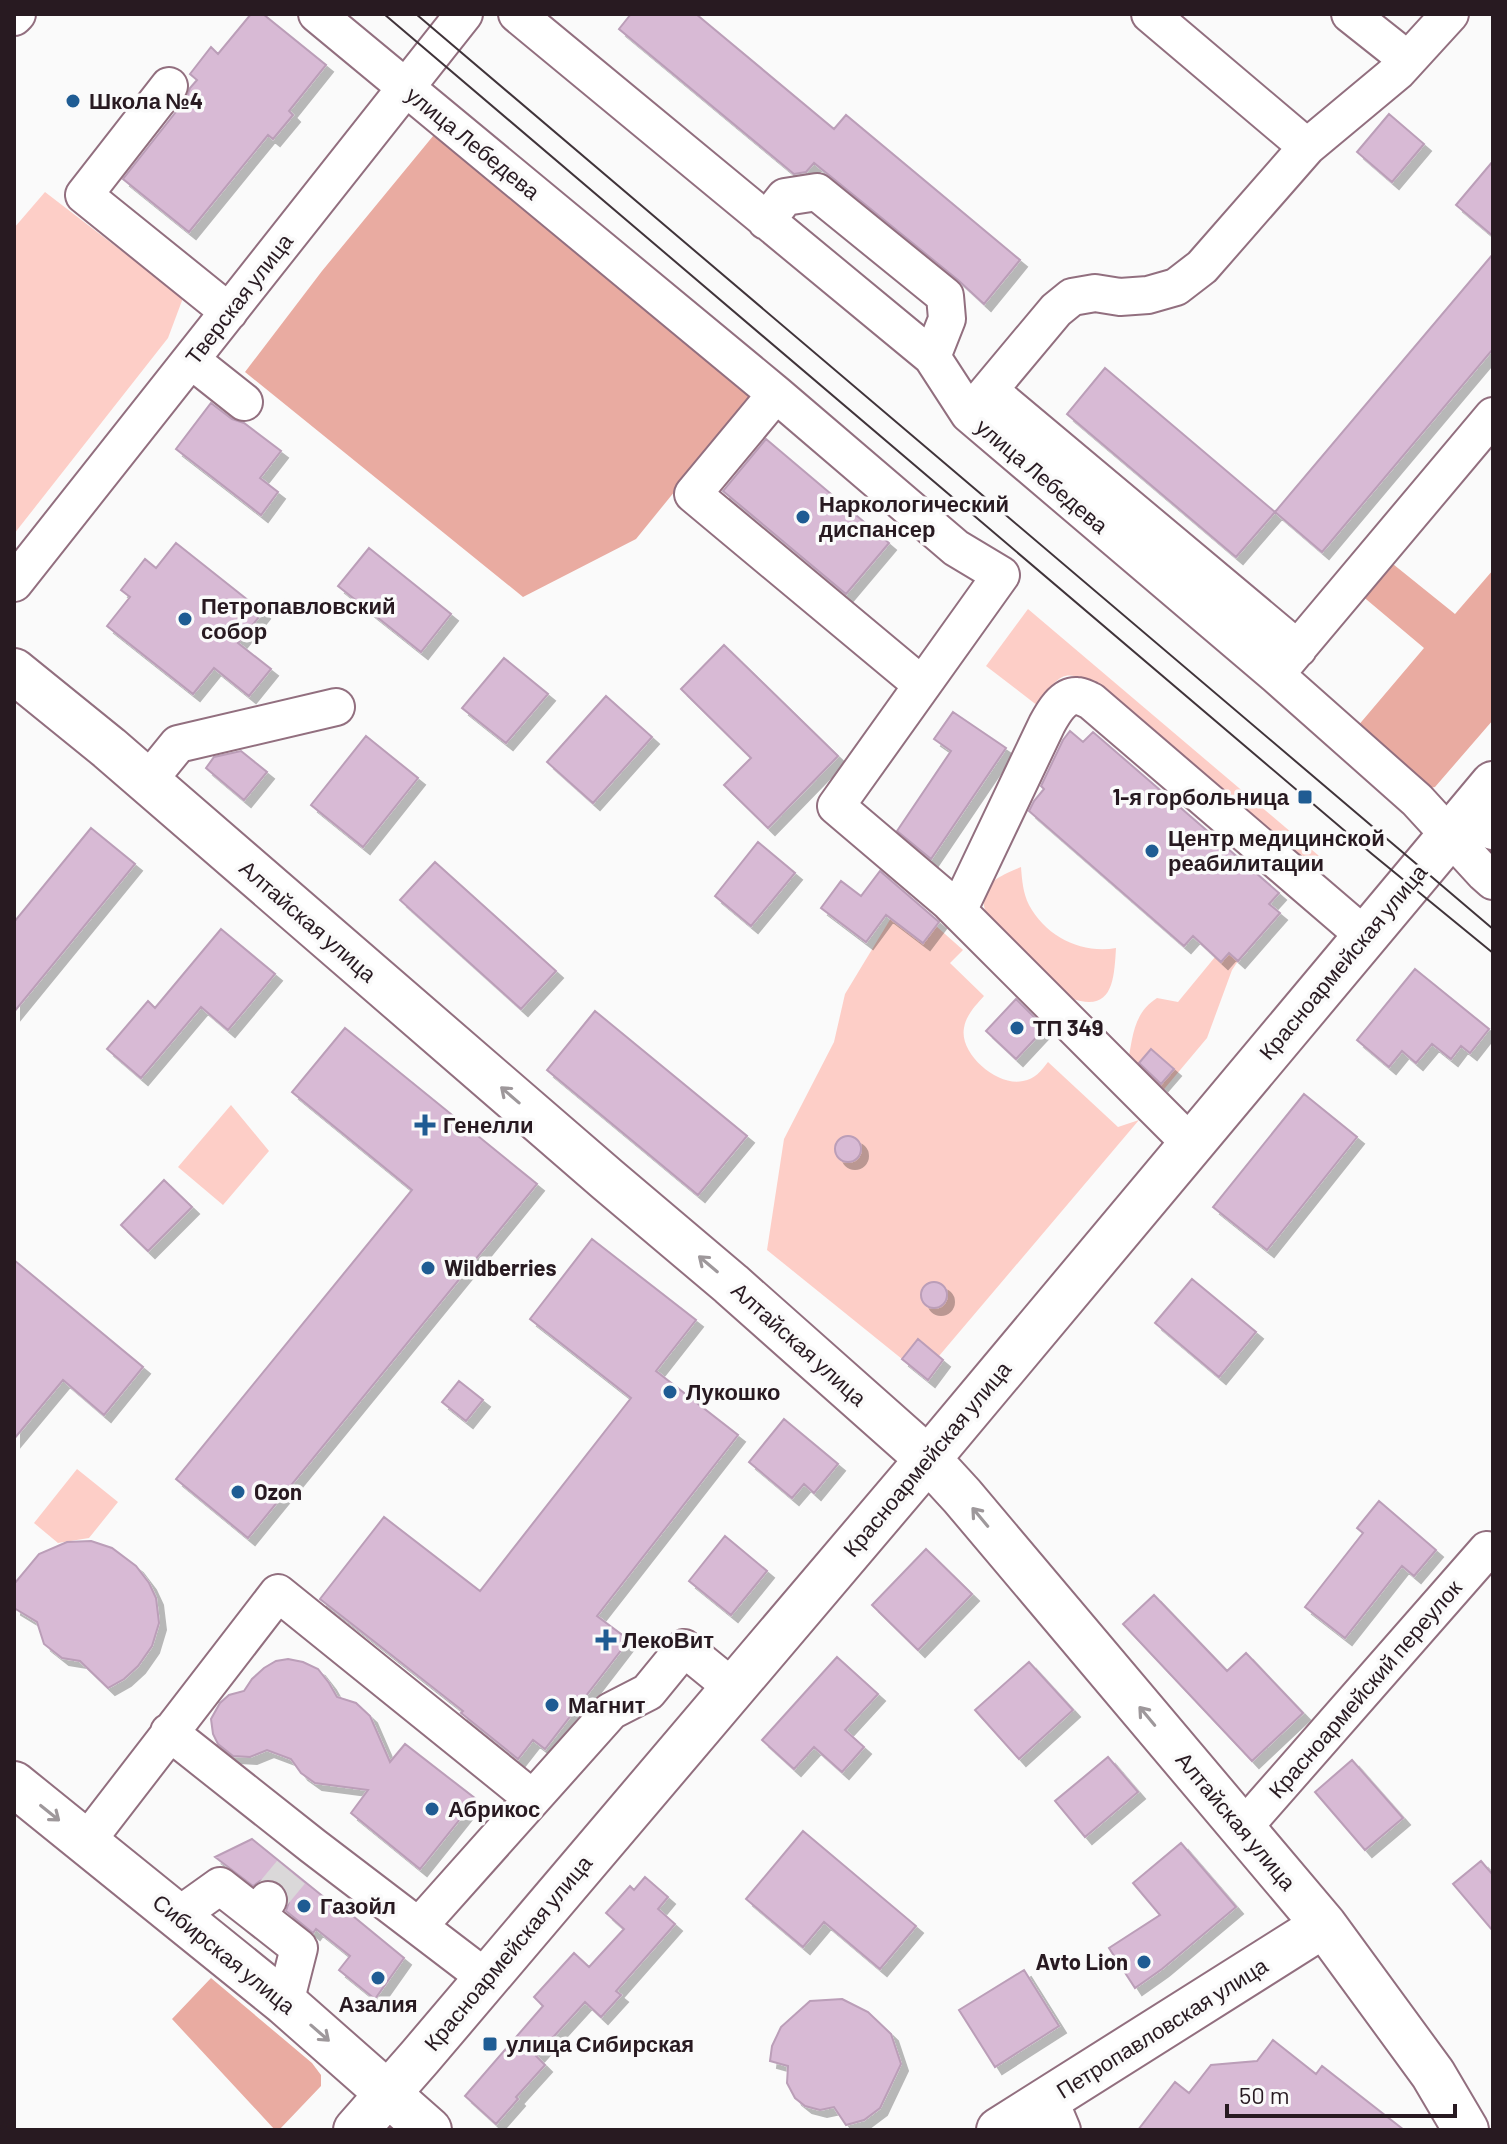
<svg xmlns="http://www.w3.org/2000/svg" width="1507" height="2144" font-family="Barlow,sans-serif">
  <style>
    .green { fill: #fdcec7 }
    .forest { fill: #e9aba1 }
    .building { fill: #d8bad5; stroke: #bb9eb8; stroke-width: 2; filter: url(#shadow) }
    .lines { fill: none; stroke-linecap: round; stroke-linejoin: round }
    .minor-tunnel { stroke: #dad8d9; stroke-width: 36; stroke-dasharray: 36 18; stroke-linecap: butt }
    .minor-casing { stroke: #926f7f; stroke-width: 40 }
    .major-casing { stroke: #926f7f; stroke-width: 48 }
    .minor { stroke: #fff; stroke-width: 36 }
    .major { stroke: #fff; stroke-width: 44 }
    .tram { stroke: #40343a; stroke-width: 2 }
    .oneway { stroke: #9e989b }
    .poi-dot { fill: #1f5c93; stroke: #fafafa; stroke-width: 3 }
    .labels { text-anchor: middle; stroke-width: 7; stroke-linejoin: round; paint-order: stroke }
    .poi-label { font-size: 22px; font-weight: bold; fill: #281a21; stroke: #fafafa; text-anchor: start }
    .street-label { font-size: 22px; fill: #281a21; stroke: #fafafa }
  </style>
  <defs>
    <filter id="shadow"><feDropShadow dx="7" dy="7" stdDeviation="0" flood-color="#0004"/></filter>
  </defs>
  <rect width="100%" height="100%" fill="#fafafa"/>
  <path class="green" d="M45 192 183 298 168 338 14 534V228Z
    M1028 609 1325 861 1317 870 1099 688C1064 666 1059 674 1038 706L986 666Z
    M1021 867C1022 880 1023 893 1029 905 1046 937 1082 954 1116 948 1114 980 1113 1014 1070 998L988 918C974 887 995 878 1021 867Z
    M891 918 936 926 963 950 950 963 984 996C976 1005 966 1015 964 1028 959 1054 998 1087 1023 1081 1035 1079 1041 1071 1048 1062L1118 1127 1139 1120 939 1356 918 1340 902 1359 767 1250 784 1139 834 1042 845 994Z
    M1229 953 1238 961 1232 970 1207 1038 1160 1094 1127 1066C1133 1039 1132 1014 1157 998L1178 1002 1215 957 1222 961Z
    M231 1105 269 1151 223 1205 178 1167Z
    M77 1469 118 1502 89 1538 58 1543 34 1523Z"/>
  <path class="forest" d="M438 130 753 395 636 539 523 597 245 372 322 271Z
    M1383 556 1455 614 1493 570V720L1435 787 1430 788 1357 727 1424 648 1354 589Z
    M211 1978 312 2063 321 2075V2086L279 2130H275L172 2019Z"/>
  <path class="building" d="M251 14H263L326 65 289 111 293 115 273 139 268 135 189 232 123 179 186 99 190 88 197 80 190 74 211 47 218 54Z
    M631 14H696L834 129 846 115 1020 260 984 304 958 280 814 163 806 172 794 174 619 29Z
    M1389 114 1424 144 1392 182 1357 152Z
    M1493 161V236L1456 205Z
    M1493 254V349L1322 552 1275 512Z
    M1105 368 1275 512 1236 557 1067 414Z
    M211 403 232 419 244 423 281 451 260 478 278 492 261 515 176 449Z
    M766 439 889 543 846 594 723 491Z
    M176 543 263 612 238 643 271 669 249 696 214 668 193 694 107 626 130 597 121 590 145 559 156 568Z
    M369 548 451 614 421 652 338 586Z
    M724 645 838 756 768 828 724 785 751 758 681 689Z
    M504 658 548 694 506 743 462 708Z
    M606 696 652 737 593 803 547 762Z
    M953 712 1006 748 931 859 897 831 951 751 934 739Z
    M1070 731 1083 742 1093 732 1279 893 1269 904 1280 913 1238 961 1229 953 1221 962 1193 936 1184 946 1029 811 1034 801 1044 789 1041 786 1063 740Z
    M366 736 418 778 363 847 311 805Z
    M241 751 267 772 244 800 206 768 214 757Z
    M91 828 135 864 14 1012V922Z
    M758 842 795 873 751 926 715 896Z
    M435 862 556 971 521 1009 400 900Z
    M880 871 939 922 923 943 886 915 866 942 821 908 841 881 861 896Z
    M221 929 275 974 228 1030 201 1007 141 1078 107 1049 148 1001 155 1008Z
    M1415 969 1489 1029 1470 1053 1461 1046 1451 1059 1432 1044 1416 1063 1402 1051 1389 1067 1357 1040Z
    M1016 999 1045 1028 1016 1059 986 1031Z
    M595 1011 747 1136 698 1195 547 1070Z
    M345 1028 537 1184 248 1538 176 1479 412 1190 292 1092Z
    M1151 1049 1174 1069 1161 1084 1139 1063Z
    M1304 1094 1357 1137 1267 1250 1213 1207Z
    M835 1149a13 13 0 1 1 26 0a13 13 0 1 1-26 0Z
    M164 1180 192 1207 148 1251 121 1225Z
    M592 1239 696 1320 656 1371 738 1435 597 1616 629 1640 545 1749 533 1740 518 1759 461 1713 463 1711 320 1599 384 1517 480 1591 631 1398 530 1319Z
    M14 1260 143 1367 104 1415 63 1380 14 1439Z
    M1192 1279 1256 1332 1219 1377 1155 1323Z
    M921 1295a13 13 0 1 1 26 0a13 13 0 1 1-26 0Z
    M918 1339 943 1360 928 1380 902 1359Z
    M459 1381 483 1400 466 1421 442 1402Z
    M784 1419 838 1464 814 1493 804 1484 792 1498 749 1462Z
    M1379 1501 1436 1550 1414 1576 1402 1566 1345 1638 1305 1607 1363 1533 1357 1528Z
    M725 1536 767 1571 731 1615 689 1581Z
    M91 1541 112 1548 136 1566 149 1583 156 1598 159 1623 152 1646 138 1666 124 1679 108 1688 80 1661 62 1658 44 1644 37 1622 14 1608V1584L39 1554 67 1542Z
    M926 1549 972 1594 918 1650 872 1605Z
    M1154 1595 1227 1671 1246 1653 1303 1713 1252 1761 1123 1624Z
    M837 1657 878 1694 845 1730 864 1747 842 1772 814 1747 794 1769 762 1740Z
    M288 1659 303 1662 318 1669 329 1683 337 1697 356 1703 370 1716 390 1762 405 1744 476 1799 420 1869 351 1813 368 1790 315 1783 301 1773 291 1759 267 1750 250 1757 233 1756 218 1744 213 1734 211 1719 220 1703 229 1695 244 1691 252 1679 264 1668 276 1661Z
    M1029 1662 1073 1710 1019 1759 975 1710Z
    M1108 1757 1138 1792 1085 1837 1055 1801Z
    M1352 1760 1403 1818 1365 1850 1315 1792Z
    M803 1831 916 1926 880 1969 824 1922 803 1947 746 1899Z
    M252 1839 346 1915 348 1912 404 1958 375 1999 339 1970 350 1956 316 1929 313 1933 286 1911 289 1902 287 1892 281 1884 270 1879 260 1881 253 1886 215 1857Z
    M1181 1843 1236 1907 1162 1969 1135 1988 1109 1948 1160 1915 1133 1883Z
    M1481 1861 1493 1875V1931L1453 1884Z
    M645 1877 668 1897 658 1909 675 1924 616 1991 621 1995 601 2017 585 2002 536 2056 545 2065 516 2097 518 2099 496 2124 465 2096 543 2006 534 1997 574 1953 589 1967 624 1929 606 1913 630 1886 634 1890Z
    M1024 1970 1059 2026 995 2067 959 2010Z
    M842 1999 868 2012 891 2034 901 2064 880 2108 864 2120 846 2125 834 2107 820 2110 805 2106 795 2098 787 2083 788 2066 770 2061 772 2046 781 2027 810 2001Z
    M1273 2040 1316 2074 1322 2066 1404 2130H1138L1175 2082 1189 2093 1211 2065 1257 2061Z"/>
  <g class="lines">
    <path class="minor-tunnel" d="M268 1900 292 1871"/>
    <defs>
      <path id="minor" d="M317 14 776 394 956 548 1001 575 836 806 949 902 1191 1144
        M517 14 932 357 969 414 1276 675 1417 800 1484 873 1493 881
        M1150 14 1307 147
        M1350 14 1408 60
        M14 17 17 14
        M169 86 84 195 229 312
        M766 221 785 197 817 192 945 296 947 319 932 357
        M191 360 244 402
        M989 390 1298 649
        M776 394 693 494 922 685
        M969 414 1056 310 1072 297 1095 293 1120 297 1148 295 1176 287 1202 267 1307 147 1397 72 1450 14
        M14 583 464 14
        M1282 667 1493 416
        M147 782 178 744 336 707
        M1468 814 1493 831
        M958 911 1047 724C1053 713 1063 695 1077 696 1082 696 1086 699 1091 701L1366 937
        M169 1732 313 1846 486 1978
        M1243 1828 1487 1550
        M86 1842 278 1593 532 1798
        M257 1915 299 1948 285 2003
        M178 1916 220 1886 257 1915 268 1900
        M419 1926 611 1711 648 1692 684 1648 733 1688
        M1049 2099 1062 2130"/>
      <path id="major" d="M14 671 109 748 608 1180 731 1284 928 1459 962 1496 1324 1925 1433 2074 1466 2130
        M14 1784 285 2003 429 2130
        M356 2130 420 2057 928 1459 1493 784
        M999 2130 1324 1925"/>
    </defs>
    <use href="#minor" class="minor-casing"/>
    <use href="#major" class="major-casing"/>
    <use href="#minor" class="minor"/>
    <use href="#major" class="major"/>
    <path class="tram" d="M384 14 1372 854 1493 953
      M416 14 1493 929"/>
  </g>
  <defs><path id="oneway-shaft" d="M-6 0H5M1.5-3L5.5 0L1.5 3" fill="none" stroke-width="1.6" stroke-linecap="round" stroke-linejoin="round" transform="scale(2)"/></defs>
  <g class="oneway">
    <use href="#oneway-shaft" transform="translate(510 1095) rotate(-139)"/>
    <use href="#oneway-shaft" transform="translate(708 1264) rotate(-140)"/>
    <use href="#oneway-shaft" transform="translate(980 1517) rotate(-130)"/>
    <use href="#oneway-shaft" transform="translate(1147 1716) rotate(-130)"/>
    <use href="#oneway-shaft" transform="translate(50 1813) rotate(39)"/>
    <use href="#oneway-shaft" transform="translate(320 2033) rotate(41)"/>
  </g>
  <g class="poi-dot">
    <circle cx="73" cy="101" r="8"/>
    <circle cx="803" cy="517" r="8"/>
    <circle cx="185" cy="619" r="8"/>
    <rect x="1297" y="789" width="16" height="16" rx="4"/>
    <circle cx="1152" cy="851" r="8"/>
    <circle cx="1017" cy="1028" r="8"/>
    <path d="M421 1113h8v8h8v8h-8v8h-8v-8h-8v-8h8z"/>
    <circle cx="428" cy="1268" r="8"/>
    <circle cx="670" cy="1392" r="8"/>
    <circle cx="238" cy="1492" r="8"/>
    <path d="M602 1628h8v8h8v8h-8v8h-8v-8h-8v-8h8z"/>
    <circle cx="552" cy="1705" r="8"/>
    <circle cx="432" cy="1809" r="8"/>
    <circle cx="304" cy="1906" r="8"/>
    <circle cx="1144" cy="1962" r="8"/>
    <circle cx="378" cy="1978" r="8"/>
    <rect x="482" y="2036" width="16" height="16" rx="4"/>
  </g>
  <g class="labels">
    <g class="poi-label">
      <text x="89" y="109">Школа №4</text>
      <text x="819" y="512">Наркологический<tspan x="819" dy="25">диспансер</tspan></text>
      <text x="201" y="614">Петропавловский<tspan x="201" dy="25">собор</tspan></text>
      <text x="1289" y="805" text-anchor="end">1-я горбольница</text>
      <text x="1168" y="846">Центр медицинской<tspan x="1168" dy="25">реабилитации</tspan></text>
      <text x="1033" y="1036">ТП 349</text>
      <text x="443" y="1133">Генелли</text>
      <text x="444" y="1276">Wildberries</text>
      <text x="686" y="1400">Лукошко</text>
      <text x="254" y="1500">Ozon</text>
      <text x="622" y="1648">ЛекоВит</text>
      <text x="568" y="1713">Магнит</text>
      <text x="448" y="1817">Абрикос</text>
      <text x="320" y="1914">Газойл</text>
      <text x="1128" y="1970" text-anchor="end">Avto Lion</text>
      <text x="378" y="2012" text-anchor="middle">Азалия</text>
      <text x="506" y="2052">улица Сибирская</text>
    </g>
    <g class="street-label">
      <text transform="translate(473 143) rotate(39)" y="8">улица Лебедева</text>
      <text transform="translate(239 299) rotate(-52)" y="8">Тверская улица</text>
      <text transform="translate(1042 476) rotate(40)" y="8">улица Лебедева</text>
      <text transform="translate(308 921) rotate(41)" y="8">Алтайская улица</text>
      <text transform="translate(1343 962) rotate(-50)" y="8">Красноармейская улица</text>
      <text transform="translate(799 1344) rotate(42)" y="8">Алтайская улица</text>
      <text transform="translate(927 1459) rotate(-50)" y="8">Красноармейская улица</text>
      <text transform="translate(1365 1689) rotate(-49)" y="8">Красноармейский переулок</text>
      <text transform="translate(1236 1821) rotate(50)" y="8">Алтайская улица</text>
      <text transform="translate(508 1953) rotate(-50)" y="8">Красноармейская улица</text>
      <text transform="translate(224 1954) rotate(39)" y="8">Сибирская улица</text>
      <text transform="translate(1162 2028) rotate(-32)" y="8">Петропавловская улица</text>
    </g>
  </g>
  <rect width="1507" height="2144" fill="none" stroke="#281a21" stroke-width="32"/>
  <path d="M1227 2104v12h228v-12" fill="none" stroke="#281a21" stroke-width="4"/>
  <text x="1239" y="2104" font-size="24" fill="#281a21" stroke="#fafafa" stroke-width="6" paint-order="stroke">50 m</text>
</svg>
